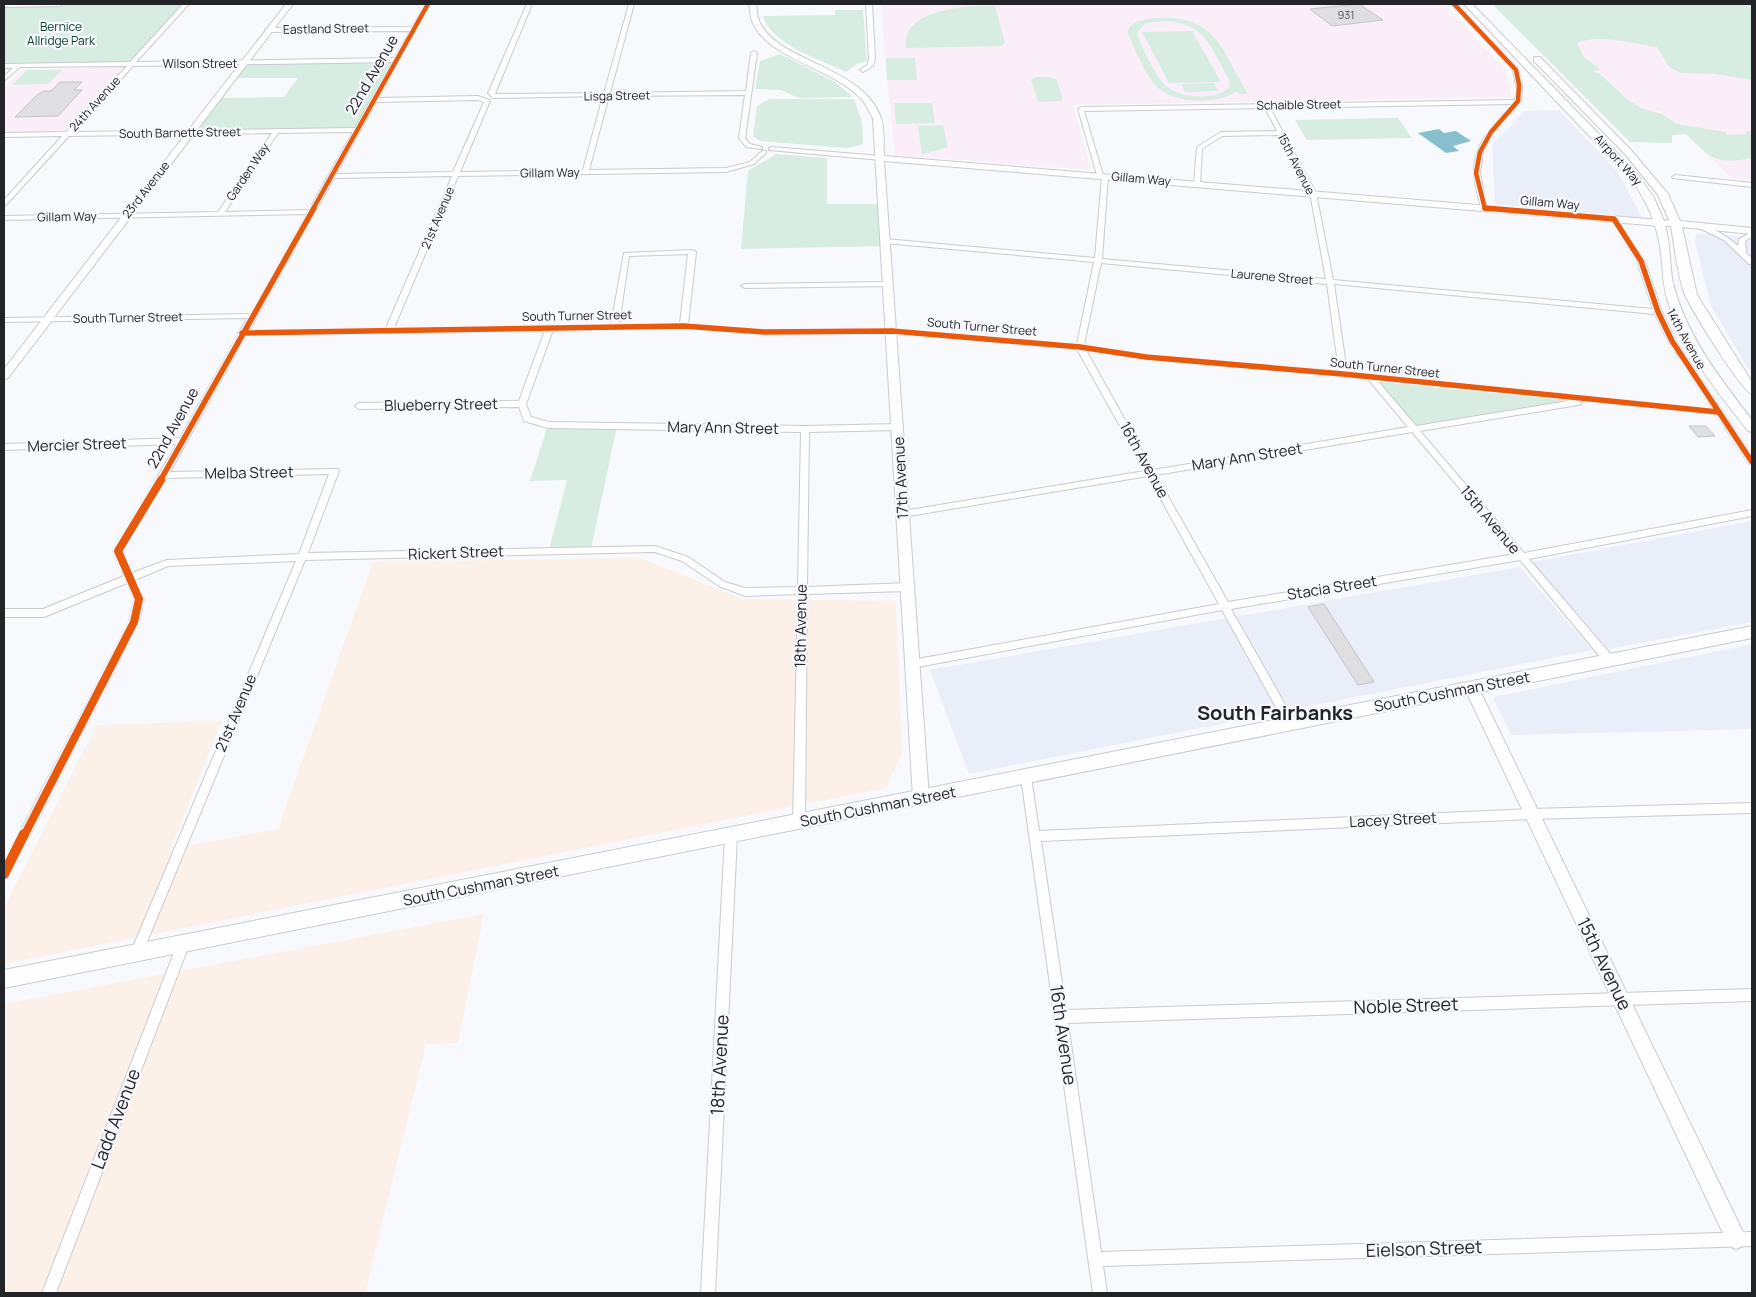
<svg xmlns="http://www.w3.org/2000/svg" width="1756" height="1297" font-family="Manrope,sans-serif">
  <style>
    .built { fill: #eaeef8 }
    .industrial { fill: #fbf1e9 }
    .education { fill: #faeff9 }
    .green { fill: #d7ede2; fill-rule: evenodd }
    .water { fill: #87bfce }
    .building { fill: #dfdfe2; stroke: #c5c4c7 }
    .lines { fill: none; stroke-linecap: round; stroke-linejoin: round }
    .street-casing { stroke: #c9cbce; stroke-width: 2 }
    .secondary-casing { stroke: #c9cbce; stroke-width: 2 }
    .primary-casing { stroke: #c9cbce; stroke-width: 2 }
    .street { fill: #fefeff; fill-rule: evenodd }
    .secondary { fill: #fefeff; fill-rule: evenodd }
    .primary { fill: #fefeff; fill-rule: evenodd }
    .cycleway-far3-casing { stroke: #f6f8fd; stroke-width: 6 }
    .cycleway-far2-casing { stroke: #f6f8fd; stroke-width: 8 }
    .cycleway-far1-casing { stroke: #f6f8fd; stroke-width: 11 }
    .cycleway-casing { stroke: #f6f8fd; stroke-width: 13 }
    .cycleway-far3 { stroke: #e8590c; stroke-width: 4.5 }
    .cycleway-far2 { stroke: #e8590c; stroke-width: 5.5 }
    .cycleway-far1 { stroke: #e8590c; stroke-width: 8 }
    .cycleway { stroke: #e8590c; stroke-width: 10 }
    .labels { text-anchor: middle; stroke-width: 4.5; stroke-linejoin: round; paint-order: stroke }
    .far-number-label { font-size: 11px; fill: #515356 }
    .far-park-label { font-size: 12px; fill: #0f4129; stroke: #f6f8fd }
    .far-street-label { font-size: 12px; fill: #222428; stroke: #f6f8fd }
    .street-label { font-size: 15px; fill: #222428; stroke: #f6f8fd }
    .near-street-label { font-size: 18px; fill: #222428; stroke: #f6f8fd }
    .district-label { font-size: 20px; font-weight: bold; fill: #222428; stroke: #f6f8fd }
  </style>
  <rect width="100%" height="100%" fill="#f7f9fc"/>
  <path class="built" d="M1559 110 1617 171 1642 218 1495 204 1492 145 1525 111Z
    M1701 234 1752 237V375L1711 306 1695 242 1696 235Z
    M1752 521V622L1609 649 1532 562Z
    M1520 567 1592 650 969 774 930 670Z
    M1752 644V729L1511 735 1493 697Z"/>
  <path class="industrial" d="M640 558 742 599 896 601 902 753 886 788 4 964V908L97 725 222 721 171 849 278 829 373 562Z
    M484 914 458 1043 426 1044 365 1293H4V1004Z"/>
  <path class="education" d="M882 4H1444L1505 69 1512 97 1073 105 1091 170 895 155 884 51Z
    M1547 25 1752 58V181L1733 179 1660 111H1637Z
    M124 67 64 132 4 133V87L23 69Z"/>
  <path class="green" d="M186 4 131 64 4 66V5Z
    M1492 4H1752V80L1715 74 1681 73 1669 67 1657 47C1633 44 1599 33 1577 43L1584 57 1601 70 1593 71 1600 74 1628 100 1641 108 1662 114 1677 124 1726 132V135L1746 134V131L1752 132V158C1714 165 1713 159 1686 134L1672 135V143L1630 142Z
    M995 6 1005 43 1001 46 906 48C900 9 970 5 995 6Z
    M835 10H863L867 61 857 64 846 72C820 59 773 46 763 16L835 15Z
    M1154 18C1216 14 1221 48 1248 94H1239L1237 91C1217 105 1174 104 1156 86 1144 73 1136 50 1128 34 1128 21 1144 20 1154 18ZM1168 21C1207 25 1211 49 1229 79L1230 87C1216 101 1178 99 1164 84 1156 76 1139 43 1137 32L1146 23Z
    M1192 31 1221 82 1169 83 1142 32Z
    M780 54 835 82 853 97 798 98 781 90 755 89 760 61Z
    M886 58H915L917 80H887Z
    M396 60 357 130 191 133 216 98 284 97 298 78H233L244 63Z
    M27 70H62L48 84 12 85Z
    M1035 77H1049L1057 80 1063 99 1061 101 1038 102 1031 80Z
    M1214 83 1218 91 1185 92 1181 84Z
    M769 99H854L862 122 863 144 848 148 760 141 753 136 757 106Z
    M894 103H932L935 123 896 124Z
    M1398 118 1412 138 1307 140 1295 120Z
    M943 125 948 147 922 155 918 126Z
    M776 154 827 158V204H883L886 246 741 249 748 171Z
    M1371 378 1591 400 1415 430Z
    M548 425 617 426 591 549 549 550 567 480 530 481Z"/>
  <path class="water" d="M1439 129 1444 133 1456 131 1471 141 1453 146 1459 151 1446 153 1418 133Z"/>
  <path class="building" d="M1359 4 1383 20 1332 26 1310 9Z
    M60 82H82L74 90H82L58 116 15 117 37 95 44 91H51Z
    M1689 426H1706L1715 436 1698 437Z
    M1324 604 1374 682 1358 685 1308 607Z"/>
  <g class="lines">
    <defs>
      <path id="street" d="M4 4H63L60 6 4 7Z
        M183 4H189L136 62 395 58 410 31 268 32 265 30 268 28 412 27 426 4H430L378 98 478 96 489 100 490 101 460 172 583 170 603 96 493 98 488 93 527 4H532L495 94 604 93 629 4H634L610 93 746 91 751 53 754 51 757 53 745 138 750 144 762 147V149L746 147 739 138 745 95 609 96 589 170 726 168 750 162 762 151H766V153L754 164 726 172 458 176 394 328 611 325 624 253 692 250 696 252 688 324 764 330 892 329 1077 344 1094 262 885 243 882 241 885 239 1095 258 1102 177 1097 175 1078 109 1081 107 1515 100 1517 90 1513 70 1451 4H1457L1518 69 1522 85 1521 101 1493 133 1483 152 1480 173 1487 210 1482 209C1464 157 1478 142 1513 104L1270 108 1316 193 1333 280 1653 309 1637 261 1611 219 1616 218 1645 261 1662 312 1676 341 1752 456V465L1749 464 1716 414 1581 401V404L1578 405 1420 431 1524 553 1752 510V516L1529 559 1614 658 1615 661 1614 664H1606L1520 560 1231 609 1296 724 1295 727 1291 728 1287 727 1222 610 912 668 908 667 907 664 908 661 912 660 1219 604 1148 476 903 517 899 514 903 511 1145 471 1077 349 892 333 764 334 684 328 553 330 526 404 531 417 548 422 805 426 899 424 903 427 899 430 809 432 807 587 908 583 913 587 908 591 807 594 805 823 803 827 799 828 795 827 793 823 798 594 745 596 719 586 682 561 655 552 305 560 142 954 140 958 136 960 132 958 130 954 296 561 168 566 135 580 144 599 139 622 8 878 4 879V863L129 622 134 599 127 583 44 617H4V609H43L124 576 113 551 177 444 4 450V444L180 438 239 334 238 333 248 318 4 322V318L251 314 307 214 4 220V216L218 212 272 133 69 136 6 205 4 206V200L62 136 4 137V133L66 132 127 66 20 67 4 81V76L13 68H4V64L130 62ZM393 62 355 128 73 132 133 66ZM477 100 484 102 453 172 336 174 376 102ZM1265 108 1277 131 1221 132 1197 147 1194 184 1197 186 1200 184 1202 149 1222 136 1279 135 1310 193 1326 279 1102 259 1108 176 1103 175 1084 111ZM353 132 309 210 225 212 278 133ZM452 176 386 328 249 331 334 178ZM688 254 680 324 619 325 629 256ZM1101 263 1327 284 1339 371 1146 355 1084 345ZM1334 284 1655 314 1668 341 1713 409 1347 372ZM545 330 519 401 359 403 355 406 359 409 519 407 524 421 548 428 801 432 798 587 745 588 725 582 688 557 655 546 308 553 339 471 338 469 170 472 246 335ZM1086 350 1146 359 1368 379 1408 427 1153 470ZM1377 380 1574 400 1416 426ZM1412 432 1515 554 1228 602 1156 475ZM329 474 299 554 167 560 132 573 123 551 167 478Z
        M866 4H872L875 58 873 66 863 72 860 70 868 64 869 58Z
        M771 147 881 156 884 158 881 160 769 150V148Z
        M1675 175 1752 183V187L1673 178 1672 177Z
        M1699 226C1711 225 1729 238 1738 246L1739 239 1752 232V237L1745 241 1746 253 1752 258V264H1749L1724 240 1699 228Z
        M889 282 893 284 892 286 745 288 741 286 745 284Z
        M1026 772 1030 774 1031 777 1039 831 1532 809 1752 803V813L1532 819 1041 841 1066 1010 1752 989V1001L1068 1023 1101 1252 1752 1232V1246L1103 1266 1107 1293H1093L1021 777 1022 774Z
        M731 831 735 832 737 836 715 1293H701L725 836 727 832Z
        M183 939 187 941 189 945 56 1293H42L177 945 179 941Z"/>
      <path id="secondary" d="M286 4H293L8 378 4 379V369Z
        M749 4H756C757 10 757 17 760 23 780 63 863 66 881 118 885 128 883 144 884 156L1660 220 1665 223 1660 226 884 161 929 798 926 803 921 805 916 803 913 798 873 118C870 113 867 106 863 101 837 69 769 60 753 23 750 17 750 9 749 4Z
        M1472 683 1477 685 1479 689 1743 1232 1746 1239 1743 1246 1736 1249 1729 1246 1465 689 1467 685Z"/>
      <path id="primary" d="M1464 4H1472L1635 171 1654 198 1664 221 1669 220 1658 195 1625 154 1534 61V57H1540L1631 150 1668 194 1680 221 1752 228V234L1682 227 1697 295 1752 382V394C1741 391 1692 310 1685 295 1677 274 1675 249 1671 226H1665C1671 245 1669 264 1673 283 1686 336 1720 378 1752 420V432L1748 431C1717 391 1683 350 1668 302 1662 283 1663 265 1660 246 1656 223 1647 202 1634 183Z
        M1752 626V638L4 988V970Z"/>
    </defs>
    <use href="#street" class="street-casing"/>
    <use href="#secondary" class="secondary-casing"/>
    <use href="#primary" class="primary-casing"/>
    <use href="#street" class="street"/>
    <use href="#secondary" class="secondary"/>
    <use href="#primary" class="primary"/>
    <defs>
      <path id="cycleway-far3" d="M1454 4 1516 70 1519 85 1518 101 1491 132 1480 152 1476 173 1485 209H1488
        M313 209 428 4"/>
      <path id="cycleway-far2" d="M1485 208 1614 219 1641 261 1658 312 1672 341 1752 462
        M242 333 684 326 764 332 892 331 1080 347 1146 357 1343 374 1718 412
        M160 481 314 208"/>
      <path id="cycleway-far1" d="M24 836 134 622 139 599 118 551 161 480"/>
      <path id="cycleway" d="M4 874 24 834"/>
    </defs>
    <use href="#cycleway-far3" class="cycleway-far3-casing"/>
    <use href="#cycleway-far2" class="cycleway-far2-casing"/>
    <use href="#cycleway-far1" class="cycleway-far1-casing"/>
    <use href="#cycleway" class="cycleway-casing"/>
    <use href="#cycleway-far3" class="cycleway-far3"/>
    <use href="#cycleway-far2" class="cycleway-far2"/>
    <use href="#cycleway-far1" class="cycleway-far1"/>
    <use href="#cycleway" class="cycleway"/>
  </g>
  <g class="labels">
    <g class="far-number-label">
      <text x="1346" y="19">931</text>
    </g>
    <g class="far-park-label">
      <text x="61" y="31">Bernice<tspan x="61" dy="14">Allridge Park</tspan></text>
    </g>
    <g class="far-street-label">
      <text transform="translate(326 29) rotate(-1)" y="4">Eastland Street</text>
      <text x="200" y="68">Wilson Street</text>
      <text transform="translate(617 96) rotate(-1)" y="4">Lisga Street</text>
      <text transform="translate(95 104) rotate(-48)" y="4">24th Avenue</text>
      <text transform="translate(1299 105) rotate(-1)" y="4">Schaible Street</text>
      <text transform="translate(180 133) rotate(-1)" y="4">South Barnette Street</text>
      <text transform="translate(1618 160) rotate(48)" y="4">Airport Way</text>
      <text transform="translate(1296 164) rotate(63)" y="4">15th Avenue</text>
      <text transform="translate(248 172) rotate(-56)" y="4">Garden Way</text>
      <text transform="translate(550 173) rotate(-1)" y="4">Gillam Way</text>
      <text transform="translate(1141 179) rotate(5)" y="4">Gillam Way</text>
      <text transform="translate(146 190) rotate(-52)" y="4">23rd Avenue</text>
      <text transform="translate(1550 203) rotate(5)" y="4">Gillam Way</text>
      <text transform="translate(67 217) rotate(-1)" y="4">Gillam Way</text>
      <text transform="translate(438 218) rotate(-67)" y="4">21st Avenue</text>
      <text transform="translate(1272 277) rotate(5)" y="4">Laurene Street</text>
      <text transform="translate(577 316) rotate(-1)" y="4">South Turner Street</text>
      <text transform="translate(128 318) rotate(-1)" y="4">South Turner Street</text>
      <text transform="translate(982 327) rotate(5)" y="4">South Turner Street</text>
      <text transform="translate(1686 339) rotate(61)" y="4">14th Avenue</text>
      <text transform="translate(1385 368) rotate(6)" y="4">South Turner Street</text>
    </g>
    <g class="street-label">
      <text transform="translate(372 75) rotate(-60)" y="5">22nd Avenue</text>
      <text transform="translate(441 405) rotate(-1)" y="5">Blueberry Street</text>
      <text transform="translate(173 428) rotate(-61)" y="5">22nd Avenue</text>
      <text transform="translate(723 428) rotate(1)" y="5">Mary Ann Street</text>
      <text transform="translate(77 445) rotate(-2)" y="5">Mercier Street</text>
      <text transform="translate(1247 457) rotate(-9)" y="5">Mary Ann Street</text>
      <text transform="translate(1144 460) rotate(61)" y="5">16th Avenue</text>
      <text transform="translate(249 473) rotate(-1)" y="5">Melba Street</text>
      <text transform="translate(901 478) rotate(-93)" y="5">17th Avenue</text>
      <text transform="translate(1490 520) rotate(50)" y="5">15th Avenue</text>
      <text transform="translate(456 553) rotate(-2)" y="5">Rickert Street</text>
      <text transform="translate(1332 588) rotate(-9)" y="5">Stacia Street</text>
      <text transform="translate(801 626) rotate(-89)" y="5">18th Avenue</text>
      <text transform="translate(1452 692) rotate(-11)" y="5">South Cushman Street</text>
      <text transform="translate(236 713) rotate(-67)" y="5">21st Avenue</text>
      <text transform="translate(878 807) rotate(-11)" y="5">South Cushman Street</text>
      <text transform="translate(1393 820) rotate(-3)" y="5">Lacey Street</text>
      <text transform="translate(481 886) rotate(-11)" y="5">South Cushman Street</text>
    </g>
    <g class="near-street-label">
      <text transform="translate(1604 964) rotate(64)" y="6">15th Avenue</text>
      <text transform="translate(1406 1006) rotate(-2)" y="6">Noble Street</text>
      <text transform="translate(1063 1035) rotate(82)" y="6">16th Avenue</text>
      <text transform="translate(720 1065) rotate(-87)" y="6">18th Avenue</text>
      <text transform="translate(116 1119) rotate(-69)" y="6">Ladd Avenue</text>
      <text transform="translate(1424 1249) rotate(-2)" y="6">Eielson Street</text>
    </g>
    <g class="district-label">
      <text x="1275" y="720">South Fairbanks</text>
    </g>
  </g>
  <rect width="1756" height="1297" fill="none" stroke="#222428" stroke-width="10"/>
</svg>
